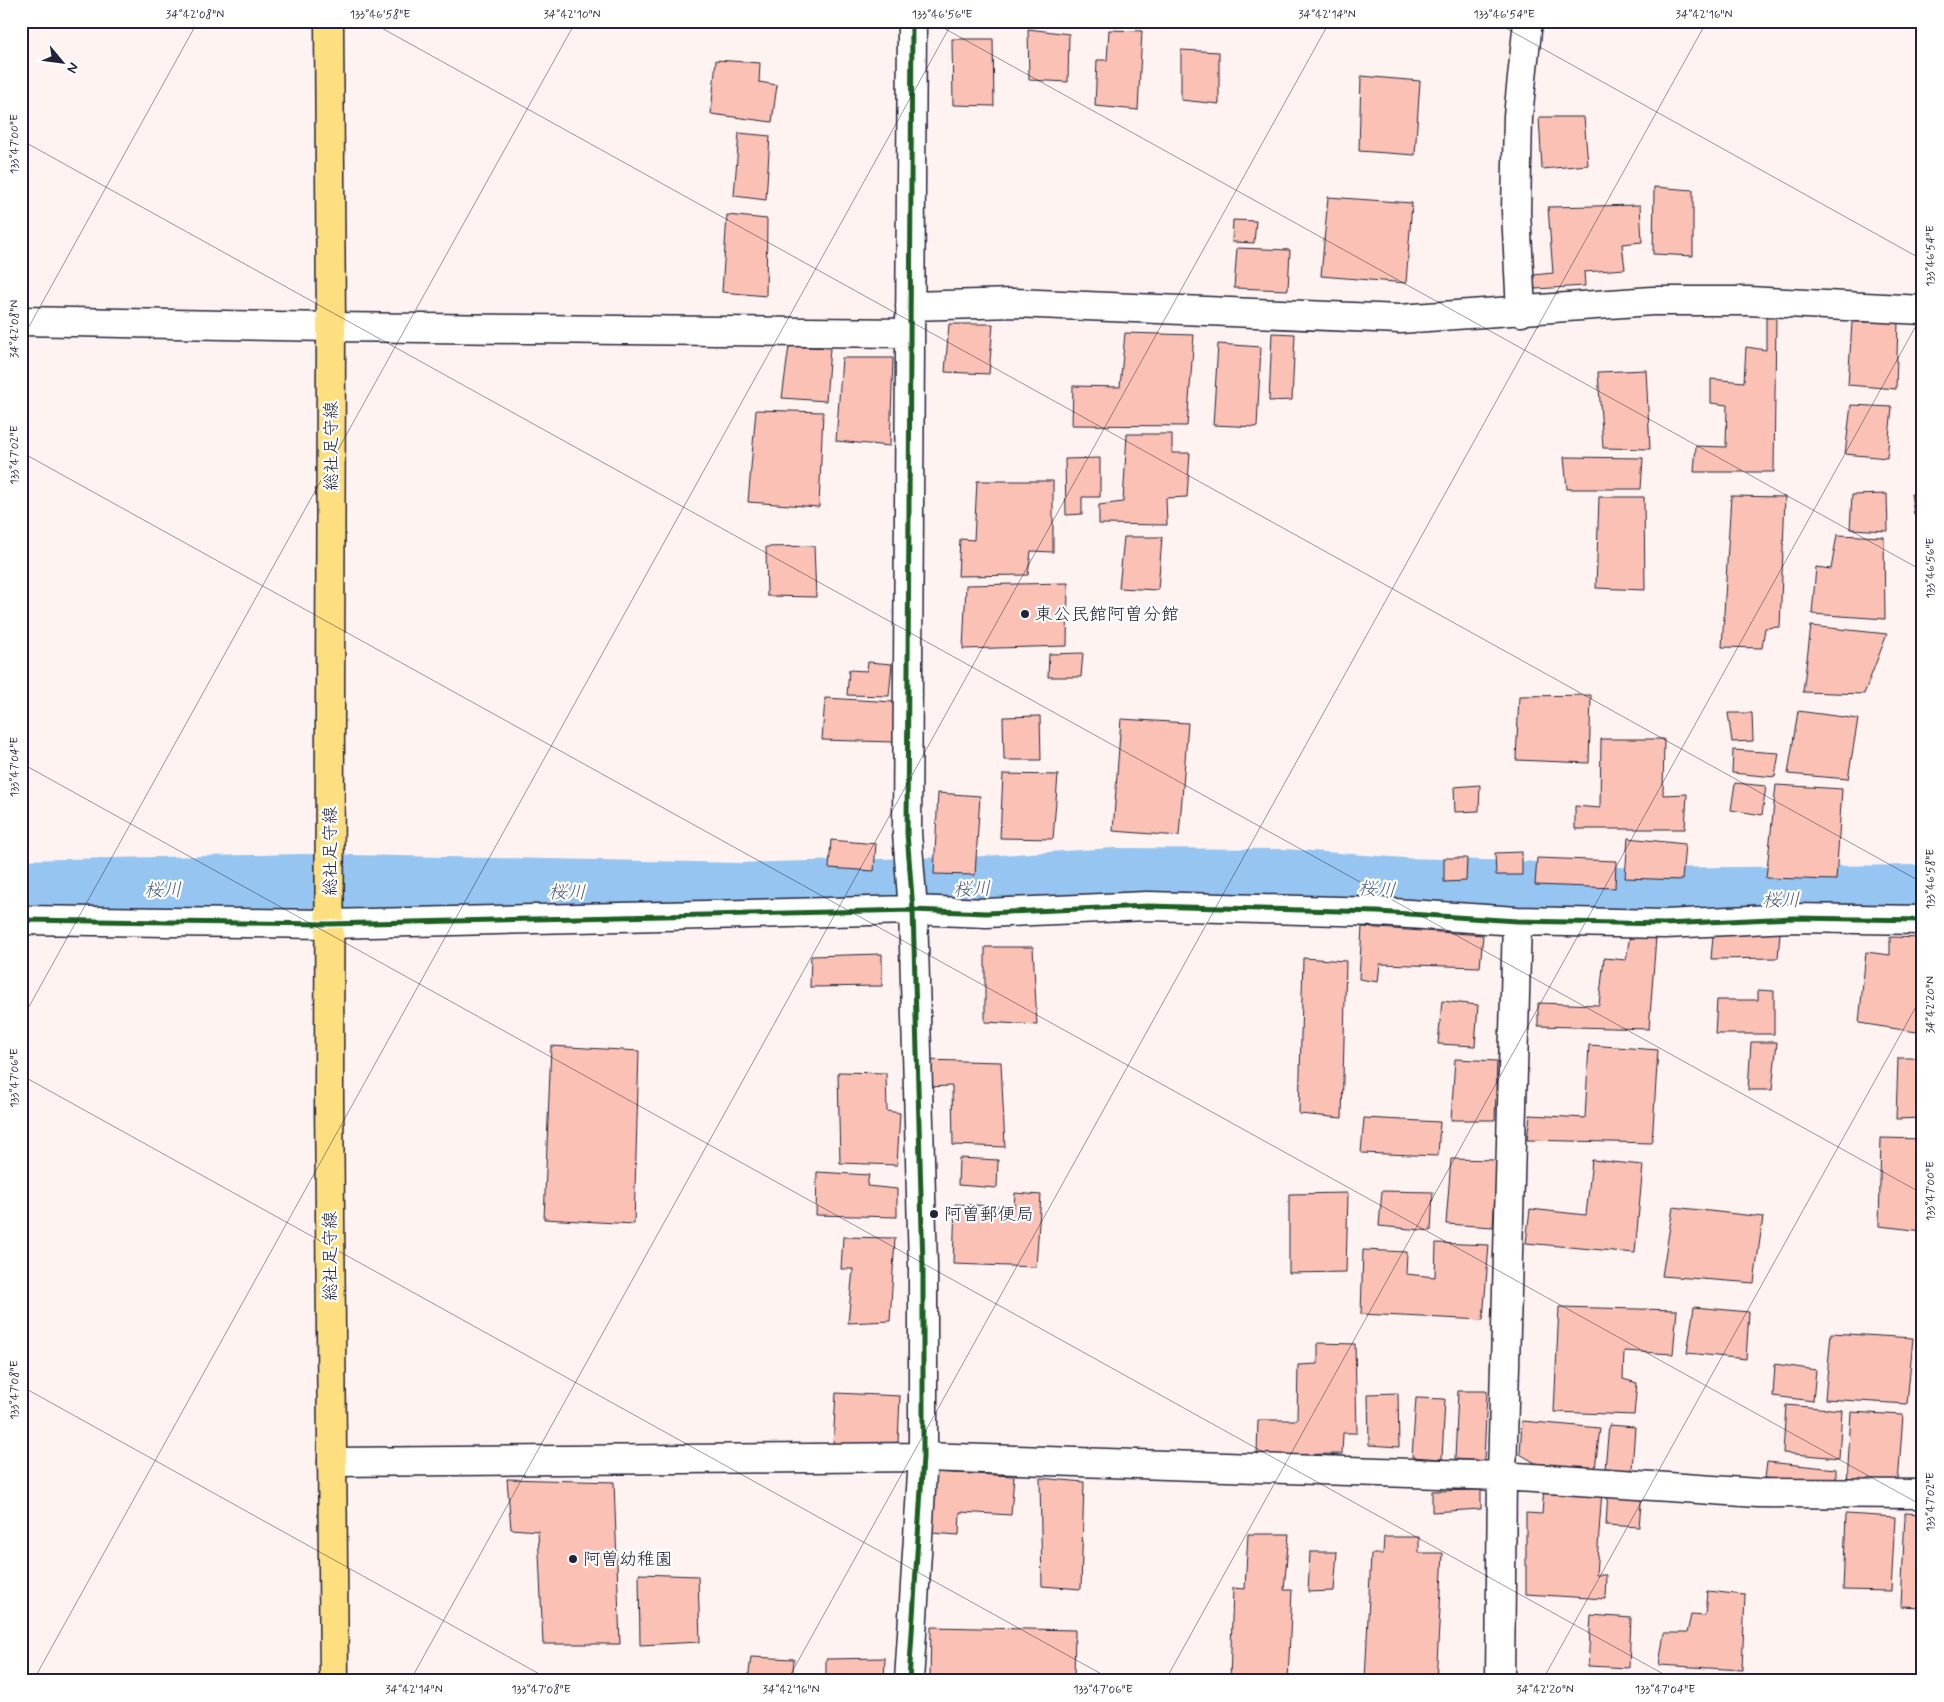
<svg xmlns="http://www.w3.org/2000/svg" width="1944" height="1702" font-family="Mynerve,'Klee One',sans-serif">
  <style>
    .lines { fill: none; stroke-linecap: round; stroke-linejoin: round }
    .river { stroke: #95c5f0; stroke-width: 64 }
    .building { fill: #fbc1b5; stroke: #22223b }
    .minor-casing { stroke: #22223b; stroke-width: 31 }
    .major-casing { stroke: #22223b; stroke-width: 31 }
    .minor { stroke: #fff; stroke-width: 28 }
    .major { stroke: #fedf80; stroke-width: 28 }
    .cycleway-casing { stroke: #fff; stroke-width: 8 }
    .cycleway { stroke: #1b5e20; stroke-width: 5 }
    .ticks { fill: none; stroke: #22223b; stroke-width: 1; stroke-opacity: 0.45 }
    .poi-dot { fill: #22223b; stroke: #fff; stroke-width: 2 }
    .labels { text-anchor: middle; stroke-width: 4.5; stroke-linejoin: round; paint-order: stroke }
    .street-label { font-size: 18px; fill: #22223b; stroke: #fff }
    .poi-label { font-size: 18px; fill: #22223b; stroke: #fff; text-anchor: start }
    .water-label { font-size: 19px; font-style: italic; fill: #4a5b7a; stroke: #fff }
    .neatline { fill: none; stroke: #22223b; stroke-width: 2 }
    .ticks-label { font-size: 12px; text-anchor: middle; fill: #22223b }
  </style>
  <rect width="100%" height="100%" fill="#fef3f0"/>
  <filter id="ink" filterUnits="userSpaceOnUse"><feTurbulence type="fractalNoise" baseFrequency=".02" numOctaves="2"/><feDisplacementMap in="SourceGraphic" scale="10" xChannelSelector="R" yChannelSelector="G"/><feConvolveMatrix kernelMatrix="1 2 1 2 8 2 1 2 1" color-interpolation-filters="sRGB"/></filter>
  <g filter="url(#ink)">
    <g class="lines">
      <path class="river" d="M21 892 301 886 741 895 984 888 1116 880 1283 881 1402 890 1519 893 1633 900 1923 897"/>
    </g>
    <path class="building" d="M1028 29 1069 34 1068 82 1029 80Z
      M1109 30 1142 31 1138 110 1095 106 1097 60H1107Z
      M952 39H993L994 106 953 105Z
      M1181 50 1219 52V104L1181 100Z
      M716 60 760 63 759 82 777 85 772 122 711 114Z
      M1361 76 1420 81 1415 155 1359 151Z
      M1539 117H1584L1588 165 1542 169Z
      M739 133 770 136 766 200 734 196Z
      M1654 187 1693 190V256L1653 254Z
      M1328 197 1412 203 1406 283 1321 276Z
      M1640 205 1642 242 1622 244 1625 269 1584 272 1585 286 1535 289 1533 275 1553 273 1548 207Z
      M727 215 767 219 766 296 722 292Z
      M1233 220 1256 221 1254 243 1232 242Z
      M1237 248 1290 250 1288 290 1234 288Z
      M1766 318H1776L1774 472H1694L1696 446 1726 447 1727 405 1711 403V379L1744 382 1746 347 1766 350Z
      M1852 322H1898L1896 389 1848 385Z
      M949 324H993L989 374 945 372Z
      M1125 333 1194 335 1187 426 1072 425 1073 386 1120 387Z
      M1272 333 1295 334 1292 400 1269 401Z
      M1218 344 1261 347 1257 427 1213 425Z
      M789 346 830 348 826 401 782 398Z
      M842 358H893L890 446 836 441Z
      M1646 370 1650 449 1603 448 1598 372Z
      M1851 405 1892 407 1887 458 1845 454Z
      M756 410 823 412 819 507 748 502Z
      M1127 434H1172V453H1190L1187 497 1166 498 1167 525 1099 524V505L1123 502Z
      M1564 457 1643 458 1641 489H1567Z
      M1100 458V497H1082V514L1066 515 1065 459Z
      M977 481H1053V552L1031 551 1028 575 958 576 960 539 974 540Z
      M1887 494 1888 531 1850 529 1852 495Z
      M1911 494 1923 495V515L1914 514Z
      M1731 496 1785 497 1780 627 1765 628 1762 648 1722 647Z
      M1599 497H1644L1645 590 1596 588Z
      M1921 529H1923V563H1921Z
      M1837 535 1884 537 1885 619 1812 614 1816 567 1831 569Z
      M1124 537H1162L1158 590 1119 588Z
      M814 546 816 597 767 596 766 547Z
      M1068 583 1067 646 963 649 966 585Z
      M1811 626 1887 634 1864 694 1803 692Z
      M1083 653 1081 677H1048L1049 654Z
      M868 662 892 664 889 696 847 695 849 670 867 671Z
      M1591 695 1589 763 1516 760 1519 696Z
      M825 698 894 702 893 742 822 740Z
      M1798 711 1858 719 1848 779 1788 774Z
      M1728 713H1752L1753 741 1732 742Z
      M1040 716 1041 760H1004L1003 717Z
      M1121 719 1188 723 1179 836 1113 831Z
      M1601 739H1664L1663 795 1687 794 1685 829H1575V806L1600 808Z
      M1733 750 1779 753 1775 777 1732 773Z
      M1003 774 1058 775 1053 839 1000 838Z
      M1735 783 1766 786 1762 815 1731 810Z
      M1480 785 1479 811 1455 812 1454 787Z
      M1776 785 1842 789 1836 880 1766 878Z
      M938 793 980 796 975 875 934 874Z
      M1628 838 1685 844 1682 880 1625 878Z
      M831 840 876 844 874 871 829 868Z
      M1522 852V875H1496L1495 853Z
      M1444 858H1467L1466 881 1444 882Z
      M1537 858 1616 861 1615 888 1535 885Z
      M1362 927 1483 935 1480 967 1380 964 1378 982 1359 979Z
      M1780 933 1778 958 1711 959 1713 936Z
      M1630 935 1656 937 1649 1029 1538 1026V1003L1599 1005 1604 958 1626 960Z
      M1890 937 1923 938V1033L1859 1023 1866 952 1890 955Z
      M985 947H1033L1037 1025 985 1022Z
      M882 954V986L810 987 811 956Z
      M1303 958 1346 961 1342 1118 1299 1114Z
      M1758 990 1774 991V1034H1715L1717 1000H1758Z
      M1442 1001 1478 1005 1475 1046 1438 1044Z
      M1751 1042H1777L1772 1090H1748Z
      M1589 1045 1658 1050 1652 1143 1527 1140 1530 1115 1585 1118Z
      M551 1046 639 1051 634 1224 544 1219Z
      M1898 1058H1923V1118L1896 1119Z
      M1455 1059 1497 1061 1495 1120H1451Z
      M924 1060 1001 1062 1005 1147 953 1145 952 1086 925 1087Z
      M838 1072 886 1073 887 1111 900 1113 897 1165 840 1163Z
      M1364 1118 1440 1122 1438 1156 1361 1153Z
      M1881 1138 1923 1139V1231L1879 1226Z
      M959 1158 998 1160 997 1188 958 1185Z
      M1451 1159 1497 1160 1493 1227 1446 1224Z
      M1592 1160 1643 1165 1635 1253 1526 1243 1530 1209 1586 1215Z
      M817 1172 869 1175 867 1186 897 1189V1217L816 1215Z
      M1382 1191 1433 1192 1431 1231 1379 1226Z
      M1015 1193 1041 1195 1036 1267 953 1264 955 1204 1014 1207Z
      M1348 1193 1346 1272 1289 1273V1194Z
      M1673 1207 1763 1217 1754 1283 1662 1276Z
      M843 1237 895 1238 890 1321 848 1323 853 1269H841Z
      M1436 1243 1489 1245 1483 1320 1361 1314 1363 1250 1407 1252 1406 1274 1435 1277Z
      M1559 1307 1677 1310 1673 1354 1624 1351 1623 1379 1637 1383 1634 1415 1554 1412Z
      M1694 1307 1749 1312 1746 1359 1687 1353Z
      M1831 1333 1913 1338 1907 1404 1825 1399Z
      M1318 1343 1355 1344 1357 1433H1343L1342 1454 1257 1455 1258 1420H1297L1298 1365 1318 1364Z
      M1775 1364 1816 1370 1813 1401 1773 1396Z
      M1458 1391H1487L1484 1461 1455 1459Z
      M836 1393 900 1396 898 1444 833 1445Z
      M1398 1393 1399 1447 1369 1445 1368 1394Z
      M1416 1398 1445 1399 1442 1459 1412 1457Z
      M1786 1405 1842 1410 1839 1458 1783 1453Z
      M1851 1412 1903 1415 1898 1484H1847Z
      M1522 1421 1600 1428 1595 1469 1535 1463 1520 1454Z
      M1609 1425 1635 1427 1632 1470 1605 1469Z
      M1767 1462 1836 1469V1483L1765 1478Z
      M933 1472 1014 1476 1011 1515 960 1512 959 1535 931 1533Z
      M1040 1478 1084 1482 1081 1589 1042 1586Z
      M507 1479 614 1482 620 1644H543L538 1531 511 1529Z
      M1544 1487 1602 1490 1596 1575H1606L1605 1599 1526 1594V1513L1542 1514Z
      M1481 1490V1509L1432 1512V1491Z
      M1608 1490 1642 1491 1639 1527 1606 1525Z
      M1905 1513 1923 1514V1608L1901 1607Z
      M1846 1514 1895 1517 1891 1591 1843 1590Z
      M1248 1534H1289L1284 1590H1292L1288 1681H1230L1233 1588 1245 1589Z
      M1384 1537H1419V1553H1443L1436 1681H1365L1371 1554H1383Z
      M1310 1552H1337L1334 1591 1308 1592Z
      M639 1574 698 1576 700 1642 640 1645Z
      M1707 1591 1745 1595 1742 1670 1659 1665 1664 1633H1687L1691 1615 1705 1616Z
      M1591 1615 1631 1618 1629 1668 1588 1666Z
      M931 1627 1075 1630 1074 1681H930Z
      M751 1657 794 1659 792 1681H748Z
      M885 1658 884 1681H837V1678H826V1659Z
      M1690 1675 1737 1678V1681H1690Z"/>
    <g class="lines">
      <defs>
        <path id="minor" d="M910 306 1014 303 1400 319 1652 301H1748L1923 310
          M1521 312 1516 211 1518 116 1528 21
          M21 321 331 327 910 333
          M21 920 329 924 913 910 986 913 1147 906 1378 912 1517 921 1665 924 1792 918 1923 920
          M332 1462 923 1457 1502 1476 1758 1493 1923 1494
          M909 1681 923 1457V1266L913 910 907 833 912 21
          M1500 1681 1502 1476 1517 921"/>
        <path id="major" d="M329 21 331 327 329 1096 334 1681"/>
      </defs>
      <use href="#minor" class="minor-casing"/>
      <use href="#major" class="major-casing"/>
      <use href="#minor" class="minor"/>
      <use href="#major" class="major"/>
      <defs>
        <path id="cycleway" d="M21 920 329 924 913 910 986 913 1147 906 1378 912 1517 921 1665 924 1792 918 1923 920
          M909 1681 923 1457V1266L913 910 907 833 912 21"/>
      </defs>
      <use href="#cycleway" class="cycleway-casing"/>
      <use href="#cycleway" class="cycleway"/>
    </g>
  </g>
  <path class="ticks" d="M369 21 1923 883M931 21 1923 571M1493 21 1923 260M21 140 1923 1194M21 341 198 21M21 452 1923 1506M21 763 1676 1681M21 1021 576 21M21 1075 1114 1681M21 1386 552 1681M33 1681 953 21M410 1681 1330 21M787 1681 1707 21M1165 1681 1923 313M1542 1681 1923 994M1919 1681 1923 1674"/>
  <g class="poi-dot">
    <circle cx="1025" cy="614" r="5"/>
    <circle cx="934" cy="1214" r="5"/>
    <circle cx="573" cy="1559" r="5"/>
  </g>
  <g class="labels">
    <g class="street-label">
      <text transform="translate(331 446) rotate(-90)" y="6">総社足守線</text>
      <text transform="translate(330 851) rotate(-90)" y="6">総社足守線</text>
      <text transform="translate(330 1256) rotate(-90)" y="6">総社足守線</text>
    </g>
    <g class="poi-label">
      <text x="1035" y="620">東公民館阿曽分館</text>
      <text x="944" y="1220">阿曽郵便局</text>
      <text x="583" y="1565">阿曽幼稚園</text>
    </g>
    <g class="water-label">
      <text transform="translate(972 888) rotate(-2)" y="7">桜川</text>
      <text transform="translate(1377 888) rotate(4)" y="7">桜川</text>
      <text transform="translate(163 889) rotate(-1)" y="7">桜川</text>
      <text transform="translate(567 891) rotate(1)" y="7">桜川</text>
      <text x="1781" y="906">桜川</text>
    </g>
  </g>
  <rect width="1944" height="1702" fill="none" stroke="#fff" stroke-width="55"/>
  <g transform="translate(62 62) rotate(119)" stroke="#ffffff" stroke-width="4" paint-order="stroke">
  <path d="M0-4L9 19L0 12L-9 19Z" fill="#22223b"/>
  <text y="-8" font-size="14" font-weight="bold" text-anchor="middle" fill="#22223b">N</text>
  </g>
  <rect x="28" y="28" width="1888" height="1646" class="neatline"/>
  <g class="ticks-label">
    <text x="195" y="18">34°42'08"N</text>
    <text x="380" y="18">133°46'58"E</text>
    <text x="572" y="18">34°42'10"N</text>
    <text x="942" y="18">133°46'56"E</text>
    <text x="1327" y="18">34°42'14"N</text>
    <text x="1504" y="18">133°46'54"E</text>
    <text x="1704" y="18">34°42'16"N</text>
    <text transform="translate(14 144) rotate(-90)" y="4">133°47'00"E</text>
    <text transform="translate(1930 256) rotate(-90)" y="4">133°46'54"E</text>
    <text transform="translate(14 329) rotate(-90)" y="4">34°42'08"N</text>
    <text transform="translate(14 455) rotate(-90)" y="4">133°47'02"E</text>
    <text transform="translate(1930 568) rotate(-90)" y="4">133°46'56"E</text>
    <text transform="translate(14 767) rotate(-90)" y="4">133°47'04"E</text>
    <text transform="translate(1930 879) rotate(-90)" y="4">133°46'58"E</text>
    <text transform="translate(1930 1005) rotate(-90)" y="4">34°42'20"N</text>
    <text transform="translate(14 1078) rotate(-90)" y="4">133°47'06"E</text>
    <text transform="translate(1930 1191) rotate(-90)" y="4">133°47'00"E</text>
    <text transform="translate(14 1390) rotate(-90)" y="4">133°47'08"E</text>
    <text transform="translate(1930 1502) rotate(-90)" y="4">133°47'02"E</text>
    <text x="414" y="1693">34°42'14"N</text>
    <text x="541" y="1693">133°47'08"E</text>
    <text x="791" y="1693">34°42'16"N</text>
    <text x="1103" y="1693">133°47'06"E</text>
    <text x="1545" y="1693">34°42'20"N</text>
    <text x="1665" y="1693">133°47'04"E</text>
  </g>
</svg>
